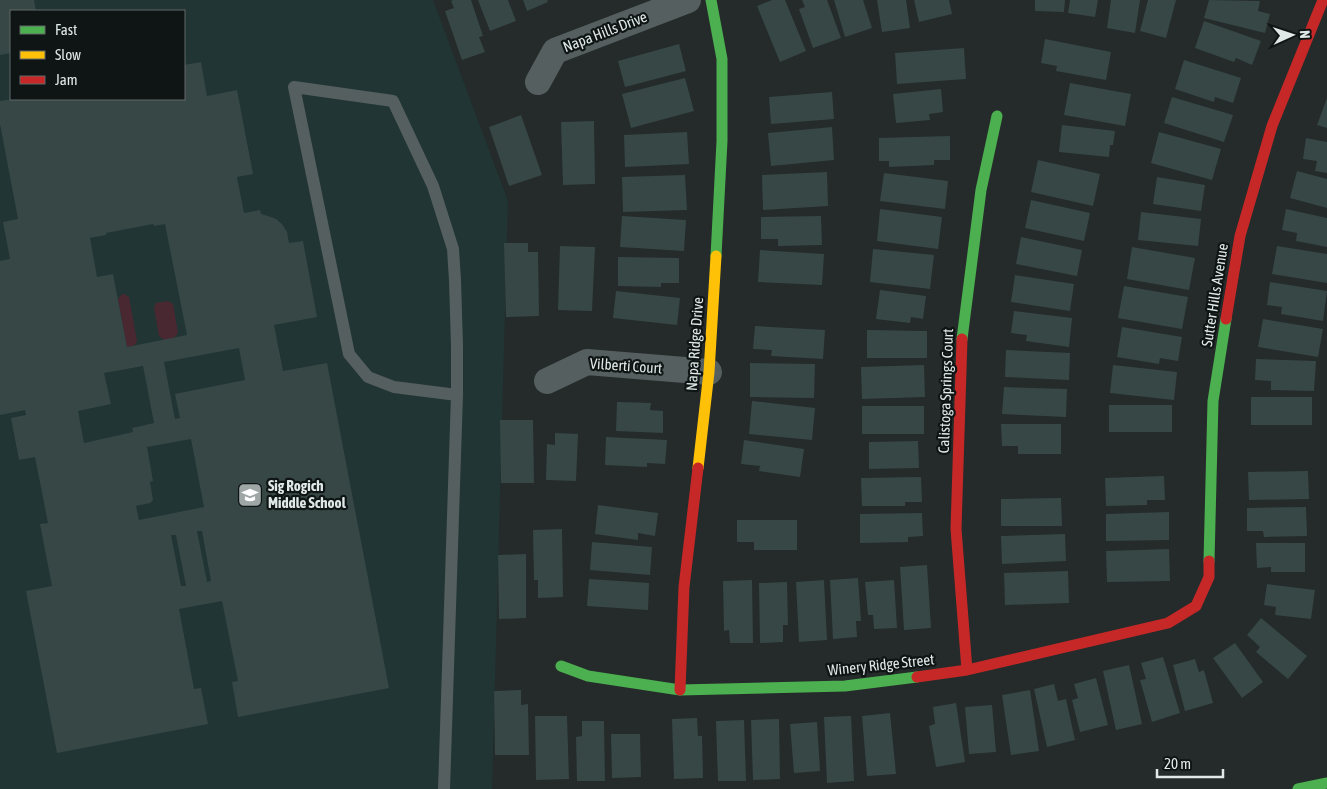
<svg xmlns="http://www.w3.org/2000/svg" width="1327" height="789" font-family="'Asap Condensed',sans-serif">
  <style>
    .built { fill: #213534; fill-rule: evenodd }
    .green { fill: #4a2831 }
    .building { fill: #364746; fill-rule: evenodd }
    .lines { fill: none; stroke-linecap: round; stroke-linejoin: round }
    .lane { stroke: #565f5f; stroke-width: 12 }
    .street { stroke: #565f5f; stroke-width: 26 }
    .fast { stroke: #4caf50; stroke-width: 11 }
    .slow { stroke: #ffc107; stroke-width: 11 }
    .jam { stroke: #c62828; stroke-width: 11 }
    .labels { text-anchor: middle; stroke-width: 4.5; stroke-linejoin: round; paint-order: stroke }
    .street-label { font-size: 15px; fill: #e0e8e8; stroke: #0f1514 }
    .poi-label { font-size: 15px; font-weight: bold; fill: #e0e8e8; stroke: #0f1514; text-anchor: start }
  </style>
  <rect width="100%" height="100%" fill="#242b2a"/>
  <path class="built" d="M0 0H433L508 201 492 789H0ZM11 11H184V99H11Z"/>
  <path class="green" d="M122 294H124L129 297 137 341 134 346 127 347 118 299Z
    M168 301 173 304 178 333 174 338 164 340 159 336 154 308 156 303Z"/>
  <path class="building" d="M0 0H34L36 11H11V53L0 55Z
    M453 0H471L483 36 479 37 485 52 462 60 445 11 454 8 451 1Z
    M478 0H508L516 21 490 31Z
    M523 0H547L548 2 527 11Z
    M772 0H785L806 51 780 62 757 6Z
    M802 0H827L841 38 813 48 799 9 805 7Z
    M834 0H863L872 28 845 37Z
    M877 0H906L910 28 882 32Z
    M914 0H949L952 14 919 22Z
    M1035 0H1065L1064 12 1035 11Z
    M1070 0H1098L1095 17 1068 13Z
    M1111 0H1140L1135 33 1107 28Z
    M1148 0H1176L1166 38 1140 31Z
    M1209 0 1260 1 1258 11 1270 14 1265 33 1204 18Z
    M1204 21 1261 41 1252 65 1236 58 1234 62 1195 48Z
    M1045 39 1111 52 1106 80 1056 71 1057 66 1041 63Z
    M679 44 686 71 625 87 618 61Z
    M964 48 966 79 897 84 895 53Z
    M1184 60 1241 78 1233 103 1215 97 1214 102 1175 89Z
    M201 62 207 96 237 90 253 174 237 177 244 213 260 210 261 214 268 216 276 219 282 224 287 232 289 243 303 241 317 317 274 325 283 371 327 363 389 688 238 717 232 682 238 681 222 601 179 609 194 689 201 688 208 724 57 753 26 591 52 586 40 524 48 523 35 457 19 460 11 418 26 415 25 410 0 415V261L10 259 3 222 18 219 0 124V101L13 99H184V65ZM153 224 154 226 165 224 187 335 127 347 113 274 97 277 90 238 106 235V233ZM239 348 245 380 175 394 180 418 175 419 164 362ZM143 366 154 423 132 428 133 432 84 443 78 411 111 404 104 373ZM191 439 204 507 139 520 136 506 150 503 153 500 150 482 153 481 147 447ZM197 531H202L211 581 207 582ZM171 535H176L186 586H181Z
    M685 78 694 111 631 128 622 94Z
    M1070 83 1131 94 1125 126 1064 115Z
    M941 89 943 112 929 114 930 120 896 123 893 94Z
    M832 92 834 119 771 124 769 97Z
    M1172 97 1233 115 1224 142 1164 123Z
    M1327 98V128L1317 125Z
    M521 115 542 175 509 186 489 127Z
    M594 121 595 184 563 185 561 122Z
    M1062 125 1115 131 1113 145H1110L1109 157 1059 152Z
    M832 127 834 160 771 166 768 133Z
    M687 132 689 164 625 167 624 135Z
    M1159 132 1221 149 1212 180 1151 163Z
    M950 136V160H934V165L889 167V161H879V138Z
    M1306 138 1327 142V173L1315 171 1317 161 1303 159Z
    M1038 160 1100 174 1093 206 1031 192Z
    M1297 171 1327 179V208L1290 198Z
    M827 172 828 206 763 210 762 175Z
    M884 173 948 181 945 209 880 201Z
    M685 175 687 210 623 212 622 177Z
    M1157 177 1205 185 1201 211 1153 204Z
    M1031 200 1090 213 1084 241 1025 228Z
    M880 209 942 217 938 249 877 241Z
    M1286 209 1327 218V247L1296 241 1297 233 1282 230Z
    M1141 212 1201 219 1198 246 1138 240Z
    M622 216 686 220 684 251 620 247Z
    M821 216 822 245 778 246V239H761V217Z
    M1021 237 1082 250 1077 276 1016 264Z
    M504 243H528V252H538L539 316 506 317Z
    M560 246 595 247 592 311 558 310Z
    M1277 246 1327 254V283L1272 274Z
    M1132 247 1195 258 1189 290 1127 279Z
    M873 249 934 255 930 289 870 282Z
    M760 250 824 254 822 285 758 282Z
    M618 257 679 258V283H661V287L618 286Z
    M1015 275 1074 284 1070 311 1011 302Z
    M1270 282 1327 291 1323 321 1281 314 1282 307 1267 305Z
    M1124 286 1188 297 1182 329 1118 318Z
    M880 290 926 296 923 319 911 317 910 323 876 319Z
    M616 291 680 298 677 325 613 318Z
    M1014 311 1072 318 1069 347 1026 341 1027 335 1011 333Z
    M1263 319 1323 329 1318 357 1258 347Z
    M755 326 825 330 823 359 771 356 772 350 753 349Z
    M1122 327 1182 337 1178 361 1160 358 1159 364 1117 357Z
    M867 330 927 331V358H867Z
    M1006 350 1070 353 1069 380 1005 377Z
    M1256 359 1316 361 1314 391 1271 390V381L1255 380Z
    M750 363 815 364 814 398 750 397Z
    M924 365 925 397 862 399 861 367Z
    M1113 365 1177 372 1174 400 1110 393Z
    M1004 387 1067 389 1066 417 1002 414Z
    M1251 397H1312V425H1251Z
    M752 401 815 408 812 440 749 434Z
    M617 402 651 403 650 410 663 411V433L616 431Z
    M1109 405H1172V432H1109Z
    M862 406H924V434H862Z
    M500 420H533L534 483H501Z
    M1001 424H1061V454H1018V446H1002Z
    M555 433 578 434 576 481 546 480 547 444 555 445Z
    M606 437 667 440 665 464 647 463V467L605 465Z
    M744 440 804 449 800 477 759 471 760 466 741 464Z
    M918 441 919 468 869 469V442Z
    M1308 471 1309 499 1249 500 1248 472Z
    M1164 476 1165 500H1147V505L1106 506 1105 478Z
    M921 477 922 502H905V506H862L861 478Z
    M1061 498 1062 526H1001V499Z
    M598 505 658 513 655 536 638 533V540L595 534Z
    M1306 507 1307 536 1264 537 1263 531H1247V508Z
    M1169 512V540L1106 541V514Z
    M922 513 923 536 908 537V542L860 543V514Z
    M737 520H797V550H754V542H737Z
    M562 529 563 597 538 598V580H534L533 530Z
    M1065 534 1066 561 1002 564 1001 536Z
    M592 542 652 547 650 575 590 570Z
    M1256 543H1305V572H1271V567L1257 568Z
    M1169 549 1170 581 1107 582 1106 551Z
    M526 554V618L499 619 498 555Z
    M927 565 931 628 904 630 900 567Z
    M1068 571 1069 603 1005 605 1004 573Z
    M858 578 861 621H856L857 637 833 639 830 580Z
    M589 579 649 583 648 610 587 606Z
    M752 580 753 643H730L729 630 724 631 723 581Z
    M824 580 827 640 799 642 796 582Z
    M894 580 897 628 874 629 873 615H868L865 582Z
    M787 582 788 625H783V642L760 643 759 583Z
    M1267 584 1315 590 1311 619 1275 615 1276 607 1264 605Z
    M1261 618 1307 656 1288 679 1256 652 1260 647 1247 635Z
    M1235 643 1263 682 1242 698 1213 658Z
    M1163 657 1180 713 1152 722 1140 680 1146 679 1141 663Z
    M1195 659 1199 672 1204 670 1213 703 1185 711 1173 665Z
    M1129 665 1142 724 1116 730 1103 671Z
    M1096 678 1108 725 1080 732 1072 700 1078 698 1074 684Z
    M1054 684 1058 701 1066 699 1075 740 1047 747 1034 689Z
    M521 690V705L528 704 529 755H495L494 691Z
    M1030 690 1039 751 1011 755 1002 695Z
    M956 703 965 762 936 767 929 726 935 724 933 707Z
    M992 705 996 752 969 754 965 707Z
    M890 713 896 774 867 776 862 716Z
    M535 716H567L569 779 536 780Z
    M851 716 854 781 827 783 824 717Z
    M697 718 698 736H702L703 778 674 779 672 719Z
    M779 719 780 779 753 780 751 720Z
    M744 720 746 781H718L716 721Z
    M582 721H604L605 781H577L576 737 582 736Z
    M817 722 820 771 794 773 790 724Z
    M611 734H640L641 777 612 778Z"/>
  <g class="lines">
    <path class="lane" d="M444 789 457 395V346L455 280 453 249 433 186 393 101 294 87 349 354 368 377 394 387 457 395"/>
    <path class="street" d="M538 82 555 51 688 0
      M547 381 587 362 709 372"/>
    <path class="fast" d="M711 0 722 59V141L716 256
      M962 339 981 190 997 116
      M1209 561 1213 401 1226 319
      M561 666 588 676 680 690 845 686 917 677
      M1298 789 1327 783"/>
    <path class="slow" d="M698 468 709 372 716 256"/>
    <path class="jam" d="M1226 319 1240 236 1272 126 1323 0
      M962 339 956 529 967 670
      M917 677 967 670 1168 623 1196 606 1209 577V561
      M680 690 684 587 698 468"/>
  </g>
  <defs>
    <symbol id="school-square" viewBox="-11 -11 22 22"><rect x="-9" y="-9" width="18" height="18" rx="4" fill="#9ea6a6" stroke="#0f1514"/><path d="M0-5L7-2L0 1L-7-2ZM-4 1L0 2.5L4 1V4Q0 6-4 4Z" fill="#fff"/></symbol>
  </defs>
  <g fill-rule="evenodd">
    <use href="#school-square" x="236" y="481" width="28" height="28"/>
  </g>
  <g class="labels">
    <g class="street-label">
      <text transform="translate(605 32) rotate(-21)" y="5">Napa Hills Drive</text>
      <text transform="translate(1215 295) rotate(-81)" y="5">Sutter Hills Avenue</text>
      <text transform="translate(695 344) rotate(-86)" y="5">Napa Ridge Drive</text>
      <text transform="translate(626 366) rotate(4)" y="5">Vilberti Court</text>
      <text transform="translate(946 391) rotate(-88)" y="5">Calistoga Springs Court</text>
      <text transform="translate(881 665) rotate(-6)" y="5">Winery Ridge Street</text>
    </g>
    <g class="poi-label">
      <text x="268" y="491">Sig Rogich<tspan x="268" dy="17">Middle School</tspan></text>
    </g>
  </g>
  <rect x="10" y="10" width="175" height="90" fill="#0f1514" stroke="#636969"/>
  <rect x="20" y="26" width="25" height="8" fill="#4caf50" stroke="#636969"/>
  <text x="55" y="35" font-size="15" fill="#e0e8e8">Fast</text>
  <rect x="20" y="51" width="25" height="8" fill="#ffc107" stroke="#636969"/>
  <text x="55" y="60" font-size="15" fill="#e0e8e8">Slow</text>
  <rect x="20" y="76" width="25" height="8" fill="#c62828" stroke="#636969"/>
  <text x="55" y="85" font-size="15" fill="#e0e8e8">Jam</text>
  <g transform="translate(1292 35) rotate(87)" stroke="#0f1514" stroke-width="4" paint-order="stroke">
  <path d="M0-4L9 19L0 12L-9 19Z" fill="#e0e8e8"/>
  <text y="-8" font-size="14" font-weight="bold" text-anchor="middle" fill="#e0e8e8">N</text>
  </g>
  <path d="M1157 769v8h66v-8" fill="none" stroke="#e0e8e8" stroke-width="2.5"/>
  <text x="1164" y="769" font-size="15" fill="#e0e8e8" stroke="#0f1514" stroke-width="4" paint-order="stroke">20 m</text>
</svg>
